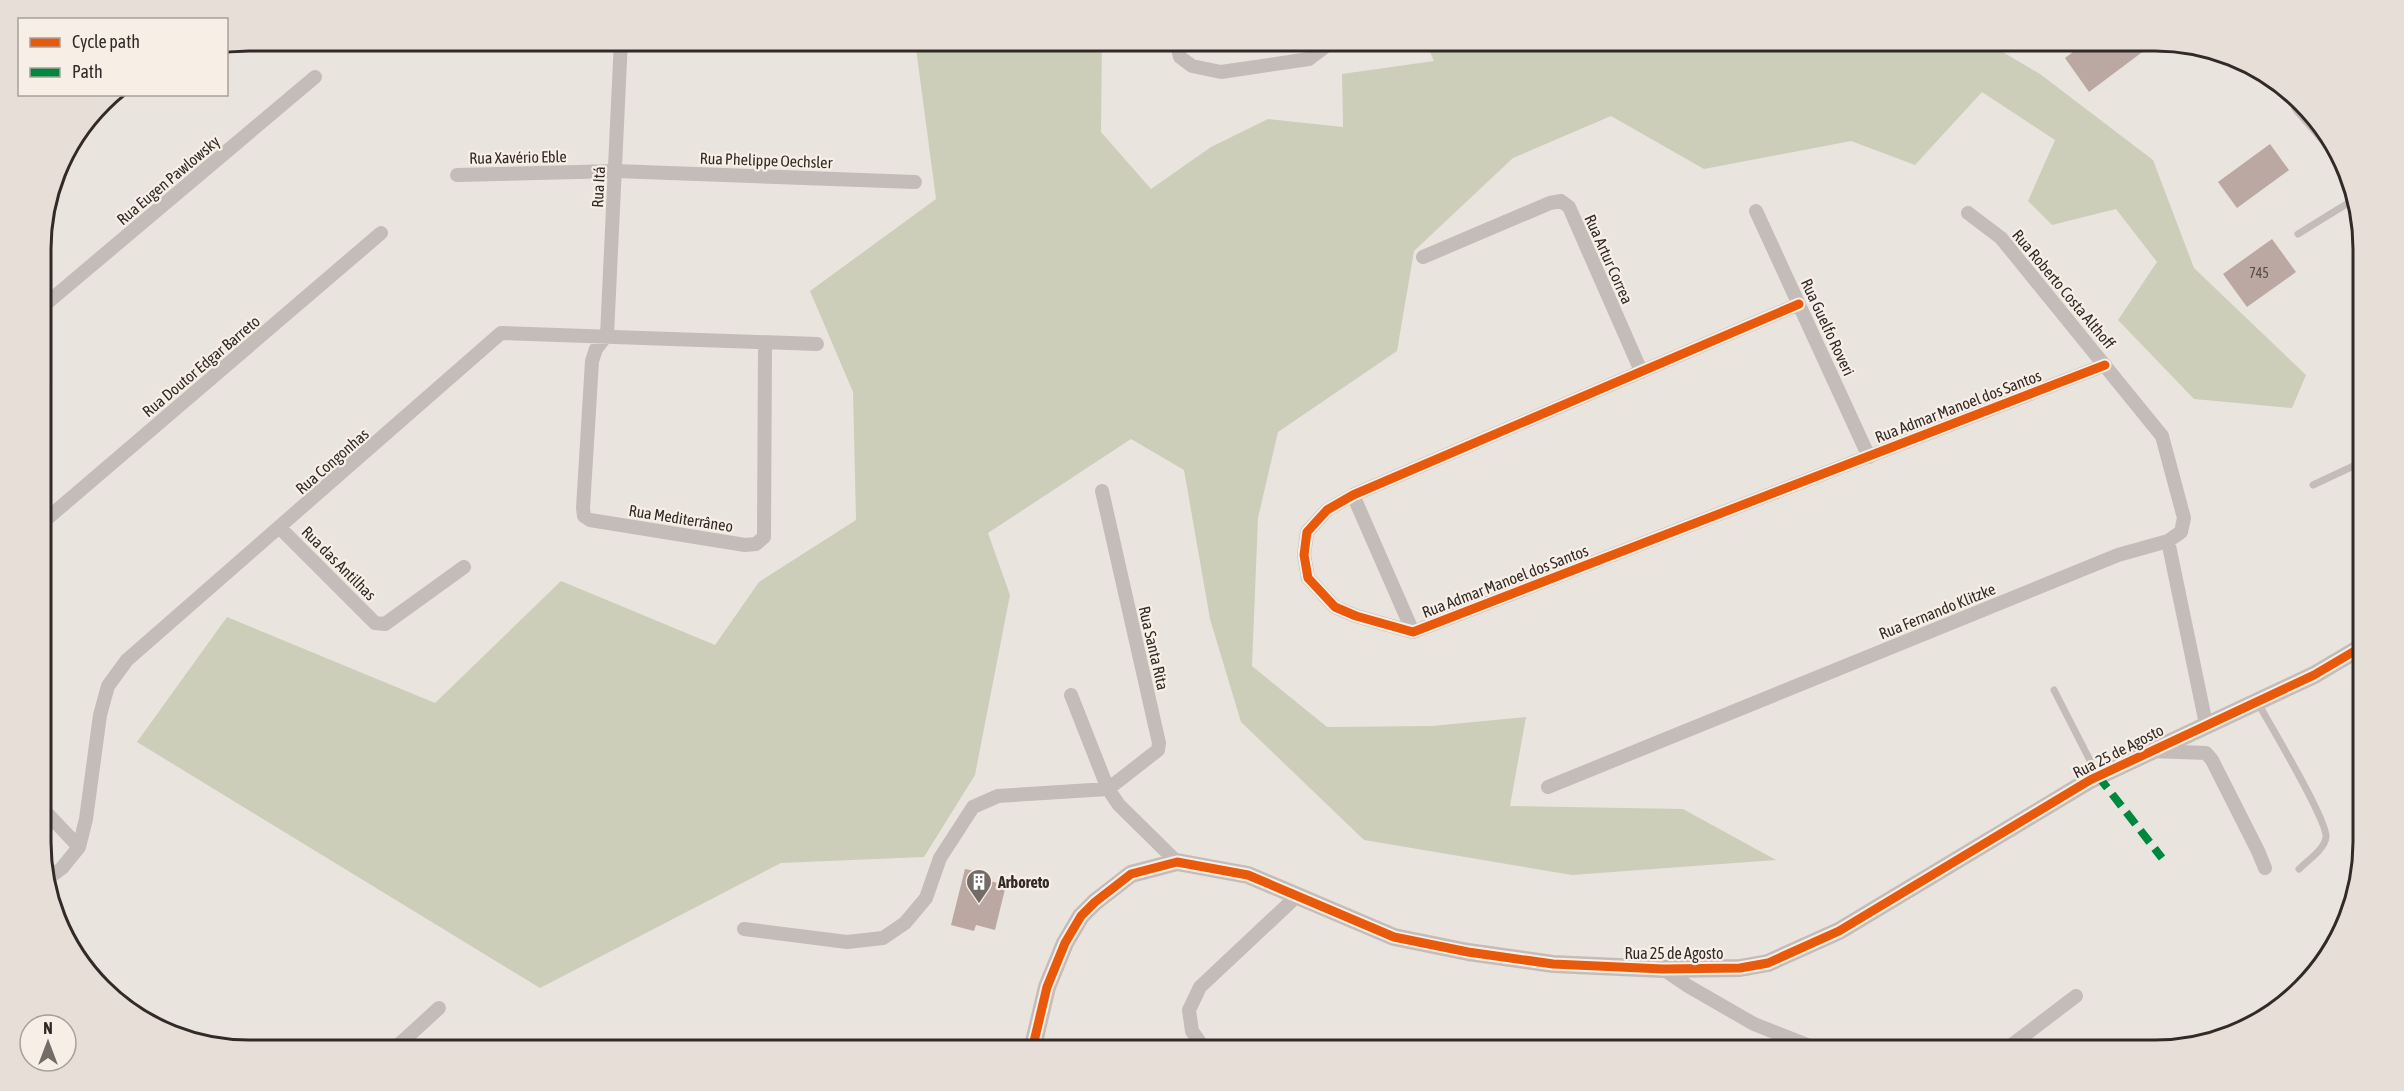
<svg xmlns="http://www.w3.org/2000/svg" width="2404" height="1091" font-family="'Asap Condensed',sans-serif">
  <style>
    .green { fill: #ccceba }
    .building { fill: #bca8a2 }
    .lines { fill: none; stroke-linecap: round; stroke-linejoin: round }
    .service { stroke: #c3bcb8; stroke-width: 7 }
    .minor { stroke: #c3bcb8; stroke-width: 14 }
    .tertiary { stroke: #c3bcb8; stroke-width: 18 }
    .quiet { stroke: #00873e; stroke-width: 8; stroke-dasharray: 15 8; stroke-linecap: butt }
    .cycleway-casing { stroke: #f7eee6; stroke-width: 13 }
    .cycleway { stroke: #e8590c; stroke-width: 9 }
    .labels { text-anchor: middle; stroke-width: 4.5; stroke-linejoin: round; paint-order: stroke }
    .number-label { font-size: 14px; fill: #544a46 }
    .street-label { font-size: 16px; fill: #322a27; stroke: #f7eee6 }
    .poi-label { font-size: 16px; font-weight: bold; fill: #322a27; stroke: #f7eee6; text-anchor: start }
    .rim { fill: none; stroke: #322a27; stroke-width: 3 }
  </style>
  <rect width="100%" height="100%" fill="#eae4de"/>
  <path class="green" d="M915 41H1102L1101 132 1151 189 1211 147 1268 119 1343 127 1342 74 1434 61 1425 41H1984L2040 74 2153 160 2194 268 2306 375 2292 408 2194 399 2118 320 2157 262 2116 209 2052 225 2028 201 2055 140 1982 92 1915 165 1851 141 1704 169 1611 116 1513 158 1414 251 1397 351 1278 432 1258 518 1252 666 1327 727 1432 726 1526 717 1510 806 1683 809 1776 860 1572 875 1364 840 1241 722 1210 619 1184 470 1131 439 988 533 1010 595 975 775 924 857 781 863 540 988 137 742 227 617 435 703 561 581 715 645 759 582 856 520 853 392 810 291 936 199Z"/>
  <path class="building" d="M2089 40H2155L2157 41 2089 92 2065 58Z
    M2270 144 2289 170 2237 208 2218 182Z
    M2272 239 2296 272 2247 307 2223 274Z
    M965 869 988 874 986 880 1006 885 995 930 976 925 974 931 951 925Z"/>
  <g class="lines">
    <path class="service" d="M2298 234 2353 200
      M2313 485 2362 462
      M2054 690 2098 776
      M2258 703C2270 725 2327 819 2326 837 2325 849 2307 861 2299 869"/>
    <path class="minor" d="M621 40 607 335 596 349 592 361 583 508 584 516 590 520 745 545 756 544 764 537 765 343
      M1176 40 1180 57 1192 66 1221 72 1309 59 1334 40
      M457 175 616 171 915 182
      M1756 211 1869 457
      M1423 257 1550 203 1561 201 1569 207 1641 371
      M1799 304 1353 495 1327 510 1307 532 1304 555 1308 578 1335 607 1356 616 1413 632 2105 365
      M41 308 315 77
      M1353 495 1413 632
      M42 523 381 233
      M280 528 375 623 385 624 464 567
      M2168 541 2206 724
      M1071 695 1108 789 1119 805 1177 862
      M2152 751 2206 753 2212 760 2258 851 2265 868
      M1548 787 2118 555 2168 541 2181 532 2184 518 2162 436 2001 238 1968 213
      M42 808 79 847
      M46 880 62 868 79 847 86 819 100 715 108 686 127 660 501 333 817 344
      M744 929 847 942 883 938 905 923 926 898 940 858 973 807 998 796 1108 789 1158 750 1159 743 1102 491
      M1663 969 1688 986 1754 1024 1820 1050
      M393 1050 439 1008
      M1205 1050 1192 1031 1189 1010 1200 987 1297 896
      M2005 1050 2076 996"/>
    <path class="tertiary" d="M2300 106 2327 137
      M1032 1050 1047 987 1065 943 1081 916 1095 902 1131 874 1177 862 1248 875 1394 937 1468 952 1553 964 1663 969 1740 968 1768 963 1839 931 2090 780 2314 675 2363 646"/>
    <path class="quiet" d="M2098 776 2162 858"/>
    <defs>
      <path id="cycleway" d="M1799 304 1353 495 1327 510 1307 532 1304 555 1308 578 1335 607 1356 616 1413 632 2105 365
        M1032 1050 1047 987 1065 943 1081 916 1095 902 1131 874 1177 862 1248 875 1394 937 1468 952 1553 964 1663 969 1740 968 1768 963 1839 931 2090 780 2314 675 2363 646"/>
    </defs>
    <use href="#cycleway" class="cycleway-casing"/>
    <use href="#cycleway" class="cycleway"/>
  </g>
  <defs>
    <symbol id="building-pin" viewBox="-11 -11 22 30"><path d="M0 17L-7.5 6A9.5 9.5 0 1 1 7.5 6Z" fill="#726b67" stroke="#f7eee6"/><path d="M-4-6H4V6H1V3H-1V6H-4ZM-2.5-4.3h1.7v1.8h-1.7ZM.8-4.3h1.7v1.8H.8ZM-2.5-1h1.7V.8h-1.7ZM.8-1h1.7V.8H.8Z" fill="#fff"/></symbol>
  </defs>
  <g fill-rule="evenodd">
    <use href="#building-pin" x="964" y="867" width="30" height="40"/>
  </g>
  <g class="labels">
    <g class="number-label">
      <text x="2259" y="278">745</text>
    </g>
    <g class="street-label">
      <text transform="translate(518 157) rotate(-1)" y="6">Rua Xavério Eble</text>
      <text transform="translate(766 160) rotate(2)" y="6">Rua Phelippe Oechsler</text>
      <text transform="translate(168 180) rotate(-40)" y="6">Rua Eugen Pawlowsky</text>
      <text transform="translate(598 187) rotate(-87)" y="6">Rua Itá</text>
      <text transform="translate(1609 259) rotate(66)" y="6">Rua Artur Correa</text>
      <text transform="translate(2064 289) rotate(50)" y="6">Rua Roberto Costa Althoff</text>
      <text transform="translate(1828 327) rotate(65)" y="6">Rua Guelfo Roveri</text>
      <text transform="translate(201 366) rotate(-40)" y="6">Rua Doutor Edgar Barreto</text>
      <text transform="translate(1958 406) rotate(-21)" y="6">Rua Admar Manoel dos Santos</text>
      <text transform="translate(332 461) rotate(-41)" y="6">Rua Congonhas</text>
      <text transform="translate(681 518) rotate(9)" y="6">Rua Mediterrâneo</text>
      <text transform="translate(339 563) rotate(45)" y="6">Rua das Antilhas</text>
      <text transform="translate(1505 581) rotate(-21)" y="6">Rua Admar Manoel dos Santos</text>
      <text transform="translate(1937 611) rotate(-22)" y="6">Rua Fernando Klitzke</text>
      <text transform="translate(1154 648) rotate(77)" y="6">Rua Santa Rita</text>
      <text transform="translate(2118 751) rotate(-27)" y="6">Rua 25 de Agosto</text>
      <text x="1674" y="959">Rua 25 de Agosto</text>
    </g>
    <g class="poi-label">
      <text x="998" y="888">Arboreto</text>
    </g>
  </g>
  <path d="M0 0H2404V1091H0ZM249 51H2155A198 198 0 0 1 2353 249V842A198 198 0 0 1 2155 1040H249A198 198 0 0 1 51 842V249A198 198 0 0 1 249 51Z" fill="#e7ded7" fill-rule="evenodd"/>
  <path class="rim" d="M249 51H2155A198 198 0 0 1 2353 249V842A198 198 0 0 1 2155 1040H249A198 198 0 0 1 51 842V249A198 198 0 0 1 249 51Z"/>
  <rect x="18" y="18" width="210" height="78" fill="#f7eee6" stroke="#a8a09a" stroke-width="1.5"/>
  <rect x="30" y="38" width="30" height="9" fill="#e8590c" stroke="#a8a09a" stroke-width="1.5"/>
  <text x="72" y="48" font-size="18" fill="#322a27">Cycle path</text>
  <rect x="30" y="68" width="30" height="9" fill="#00873e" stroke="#a8a09a" stroke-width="1.5"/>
  <text x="72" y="78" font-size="18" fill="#322a27">Path</text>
  <g transform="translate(48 1043)"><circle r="28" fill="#f7eee6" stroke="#a8a09a" stroke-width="1.5"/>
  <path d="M0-4.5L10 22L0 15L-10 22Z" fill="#726b67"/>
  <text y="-9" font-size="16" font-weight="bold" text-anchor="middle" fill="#322a27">N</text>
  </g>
</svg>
